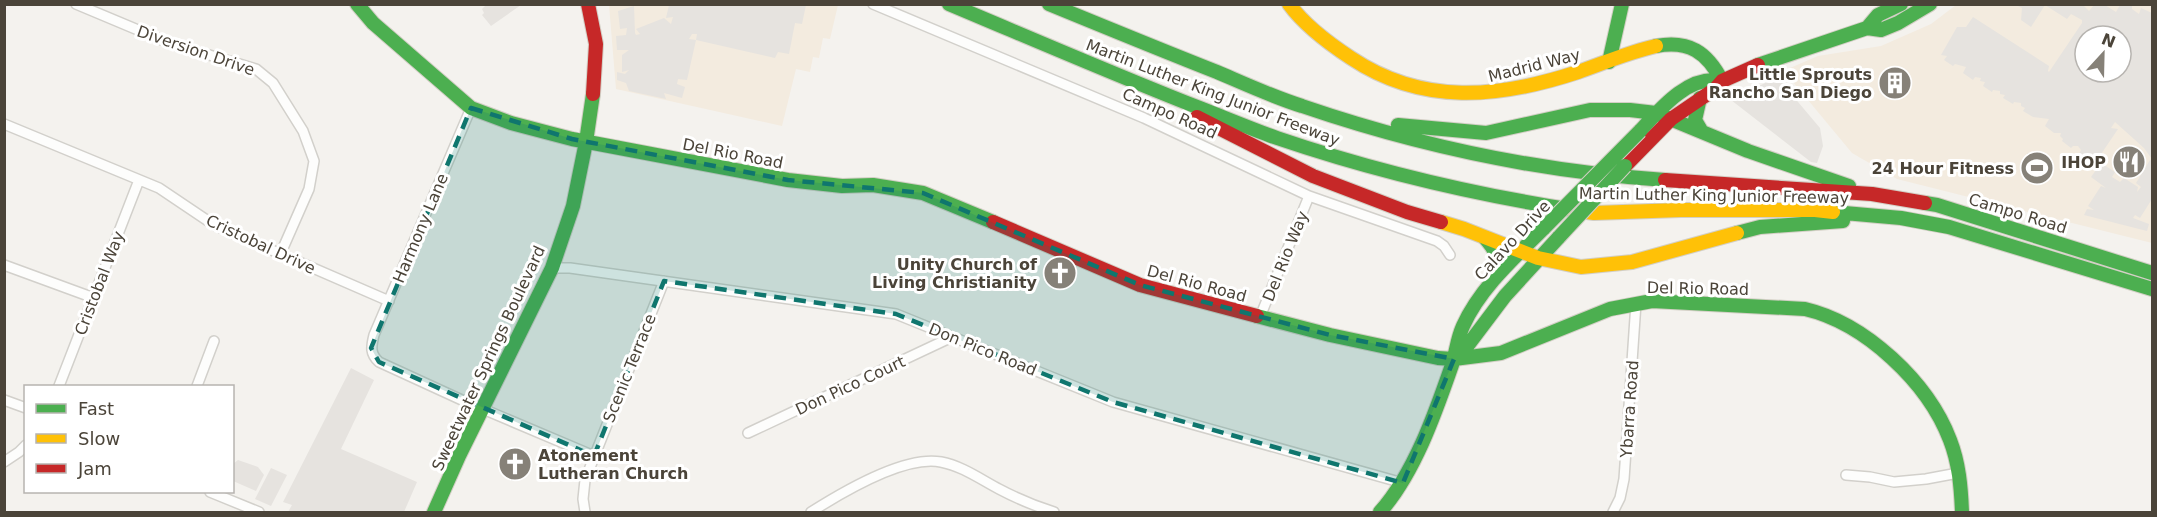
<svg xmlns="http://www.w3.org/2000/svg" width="2157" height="517" font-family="'DejaVu Sans',sans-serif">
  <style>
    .commercial { fill: #f3ebdf; fill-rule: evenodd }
    .parking { fill: #e6e3df; fill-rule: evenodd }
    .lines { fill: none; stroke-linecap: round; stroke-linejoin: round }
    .street-casing { stroke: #d2d0cb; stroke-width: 12 }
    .fast-casing { stroke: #d3cfc5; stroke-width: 16 }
    .slow-casing { stroke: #d3cfc5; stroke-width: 16 }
    .jam-casing { stroke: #d3cfc5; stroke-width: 16 }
    .street { stroke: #fdfdfc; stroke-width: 9 }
    .fast { stroke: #4caf50; stroke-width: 14 }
    .slow { stroke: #ffc107; stroke-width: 14 }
    .jam { stroke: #c62828; stroke-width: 14 }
    .fast-bridge-casing { stroke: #d3cfc5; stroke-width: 16; stroke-linecap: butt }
    .fast-bridge { stroke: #4caf50; stroke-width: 14 }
    .marked { fill: #0f766e; fill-opacity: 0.2; stroke: #0f766e; stroke-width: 4.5; stroke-dasharray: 12 8; stroke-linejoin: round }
    .labels { text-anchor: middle; stroke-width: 6; stroke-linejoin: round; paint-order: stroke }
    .street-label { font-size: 16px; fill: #4b4439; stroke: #fff }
    .poi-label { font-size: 16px; font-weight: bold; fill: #4b4439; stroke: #fff; text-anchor: end }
  </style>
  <rect width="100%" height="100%" fill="#f4f2ee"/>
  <path class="commercial" d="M609 5H838L830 39 823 38 819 58 813 57 810 72 796 69 782 126 616 89Z
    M1956 5H2152V243L1897 179 1852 153 1793 82 1790 68 1818 56 1881 46 1931 24ZM2085 36H2121V72H2085Z"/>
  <path class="parking" d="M486 5V4L521 5 491 26 482 15 484 13 482 9Z
    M669 5V4L806 5 802 24 795 23 789 54 778 52 775 58 696 40 697 34H692L689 39 696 40 687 80 678 79 677 84 685 87 682 98 664 93 666 99 629 91 626 83 617 80V72L625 74 629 70 622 72V55L629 50H617L616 36 626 35 627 28 620 29 618 11 634 6 635 33 636 35 640 34 636 29 664 18 671 24 673 17 666 18Z
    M2016 5H2083L2089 11 2094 5H2105L2116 12 2120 5H2132V9L2139 14 2141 8 2152 13V159L2144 148 2115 122 2111 128 2118 129 2095 163H2090L2079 154 2081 150 2078 146H2073L2071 148 2062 141 2063 139 2060 136 2061 133H2054L2045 126 2049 119 2033 117 2023 111 2025 108 2021 106V103L2014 102 2013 104 2003 98 2005 95 2000 94V91L1993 90 1992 92 1983 86 1985 82 1980 81 1981 78 1975 77 1973 80 1963 73 1966 67 1955 64 1953 66 1944 60 1947 56 1941 55 1957 27H1966L1973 17 2049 66 2048 71 2049 72 2082 23V20L2071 14 2067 19 2045 5 2031 27 2021 20 2022 8ZM2085 36H2121V72H2085Z
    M1777 77 1820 128 1823 146 1817 163 1811 162 1731 100Z
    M2150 160 2152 161V199L2140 218 2135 215 2133 218 2149 224 2147 231 2084 215 2087 209 2094 210 2088 206 2101 186 2106 188 2091 177 2101 163 2115 172 2112 177 2120 182 2124 178 2138 187 2137 192 2141 187 2136 183Z
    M351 368 374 380 341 449 417 482 404 512H288L292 505 283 502Z
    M238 460 258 467 264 475 256 491 233 481V464Z
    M271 468 287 475 271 506 255 499Z"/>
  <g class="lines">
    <defs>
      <path id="street" d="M76 4 169 43 256 69 273 83 303 131 314 161 309 189 280 255
        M873 4 1144 118 1309 196 1437 241 1444 246 1450 255
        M471 108 374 335C371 347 370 354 379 362L464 401 594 456
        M4 124 159 188 214 225 389 301
        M4 265 94 298
        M552 268H570L896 314 1113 402 1403 483
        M1260 317 1309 196
        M59 386 139 180
        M197 386 214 341
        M4 400 26 408
        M748 433 952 337
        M4 462 19 452 26 445
        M1846 475 1870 477 1894 482 1926 479 1958 473
        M210 492 259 512
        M585 512 583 499 585 480 664 281
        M811 512C841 493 905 455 941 462 962 466 980 479 999 489 1016 498 1035 506 1054 512
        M1613 512 1620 498 1624 479 1636 303"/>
      <path id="fast" d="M357 4 373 23 471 108 511 123 572 139 788 180 842 186 873 185 923 193 993 222
        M949 4C1030 38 1111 73 1192 105 1221 116 1249 128 1277 138 1374 171 1472 194 1573 210
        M1049 4C1105 27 1161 50 1217 72 1245 84 1273 97 1302 106 1419 146 1542 172 1665 180
        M1867 28 1878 15 1901 4
        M1656 46C1689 40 1707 52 1722 81
        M1609 62 1622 4
        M1758 65 1867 28 1881 30 1898 23 1930 4
        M1700 98 1695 120 1702 132
        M1398 125 1486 133 1590 110H1630L1656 113 1748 151 1849 186
        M1640 131C1660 109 1689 74 1722 81
        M1925 203 1937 205 2152 273
        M1833 212 1901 218 1949 227 2152 289
        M1737 233 1760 227 1843 221
        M1485 238C1496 251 1501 259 1497 276
        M1257 316 1330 335 1438 358 1454 359 1501 353 1610 309 1652 301 1805 309C1865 323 1928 382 1950 440 1959 463 1961 487 1962 512
        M1454 359 1468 345 1505 296 1559 237
        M434 512 459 456 552 268 573 206 586 142 593 94
        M1380 512C1414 474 1435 414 1452 365 1456 353 1457 339 1463 326 1480 288 1515 257 1544 228"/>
      <path id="slow" d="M1289 4C1305 26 1328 43 1351 58 1423 106 1499 98 1578 72 1604 63 1629 52 1656 46
        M1573 210 1594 213 1681 210H1815L1833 212
        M1441 222 1464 229 1538 258 1581 267 1632 262 1737 233"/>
      <path id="jam" d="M588 4 596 44 593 94
        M1197 117 1313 176 1407 212 1441 222
        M1625 166 1671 119 1715 89 1722 81 1758 65
        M1665 180 1872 194 1925 203
        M993 222 1140 285 1257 316"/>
    </defs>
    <use href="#street" class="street-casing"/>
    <use href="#fast" class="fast-casing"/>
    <use href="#slow" class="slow-casing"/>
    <use href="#jam" class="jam-casing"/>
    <use href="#street" class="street"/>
    <use href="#fast" class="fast"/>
    <use href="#slow" class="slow"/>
    <use href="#jam" class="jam"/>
    <defs>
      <path id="fast-bridge" d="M1544 228 1640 131
        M1559 237 1625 166"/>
    </defs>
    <use href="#fast-bridge" class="fast-bridge-casing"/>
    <use href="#fast-bridge" class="fast-bridge"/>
  </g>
  <path class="marked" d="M471 108 572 139 788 180 923 193 1140 285 1330 335 1454 359 1403 483 1113 402 896 314 664 281 594 456 379 362 371 348Z"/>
  <defs>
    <symbol id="building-disc" viewBox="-11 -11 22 22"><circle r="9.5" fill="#868178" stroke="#fff"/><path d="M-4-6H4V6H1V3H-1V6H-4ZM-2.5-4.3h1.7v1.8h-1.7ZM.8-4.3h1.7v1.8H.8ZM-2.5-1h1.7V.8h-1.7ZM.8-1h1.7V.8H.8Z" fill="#fff"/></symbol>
    <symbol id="restaurant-disc" viewBox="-11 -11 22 22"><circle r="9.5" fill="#868178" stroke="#fff"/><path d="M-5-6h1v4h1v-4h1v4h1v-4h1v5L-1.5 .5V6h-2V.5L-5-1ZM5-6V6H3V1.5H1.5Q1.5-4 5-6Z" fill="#fff"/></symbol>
    <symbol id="stadium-disc" viewBox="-11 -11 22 22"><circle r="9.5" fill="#868178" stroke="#fff"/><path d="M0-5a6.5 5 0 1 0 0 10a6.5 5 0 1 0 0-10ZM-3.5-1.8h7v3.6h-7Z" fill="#fff"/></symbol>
    <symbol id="church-disc" viewBox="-11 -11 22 22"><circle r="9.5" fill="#868178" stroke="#fff"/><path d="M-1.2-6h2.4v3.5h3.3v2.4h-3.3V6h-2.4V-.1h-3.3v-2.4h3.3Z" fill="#fff"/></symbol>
  </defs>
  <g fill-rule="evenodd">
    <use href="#building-disc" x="1876" y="64" width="38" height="38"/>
    <use href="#restaurant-disc" x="2110" y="143" width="38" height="38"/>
    <use href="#stadium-disc" x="2018" y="149" width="38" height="38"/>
    <use href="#church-disc" x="1041" y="254" width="38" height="38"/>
    <use href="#church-disc" x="496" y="445" width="38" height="38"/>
  </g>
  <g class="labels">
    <g class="street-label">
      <text transform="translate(196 50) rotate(19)" y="6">Diversion Drive</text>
      <text transform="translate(1534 65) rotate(-14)" y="6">Madrid Way</text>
      <text transform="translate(1213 92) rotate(21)" y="6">Martin Luther King Junior Freeway</text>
      <text transform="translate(1170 113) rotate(24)" y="6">Campo Road</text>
      <text transform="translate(733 153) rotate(11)" y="6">Del Rio Road</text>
      <text transform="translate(1714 195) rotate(1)" y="6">Martin Luther King Junior Freeway</text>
      <text transform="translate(2018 213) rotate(17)" y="6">Campo Road</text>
      <text transform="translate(420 228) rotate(-67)" y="6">Harmony Lane</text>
      <text transform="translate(1512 240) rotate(-47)" y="6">Calavo Drive</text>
      <text transform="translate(261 244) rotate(25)" y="6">Cristobal Drive</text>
      <text transform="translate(1285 256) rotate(-68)" y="6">Del Rio Way</text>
      <text transform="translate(99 283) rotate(-69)" y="6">Cristobal Way</text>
      <text transform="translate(1197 283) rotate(15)" y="6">Del Rio Road</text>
      <text transform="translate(1698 288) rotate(1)" y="6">Del Rio Road</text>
      <text transform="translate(983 349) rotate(22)" y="6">Don Pico Road</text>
      <text transform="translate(488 358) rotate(-65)" y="6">Sweetwater Springs Boulevard</text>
      <text transform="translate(629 368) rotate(-68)" y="6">Scenic Terrace</text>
      <text transform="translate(850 385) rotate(-25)" y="6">Don Pico Court</text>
      <text transform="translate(1629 409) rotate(-86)" y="6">Ybarra Road</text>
    </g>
    <g class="poi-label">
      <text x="1872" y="80">Little Sprouts<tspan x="1872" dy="18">Rancho San Diego</tspan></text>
      <text x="2106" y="168">IHOP</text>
      <text x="2014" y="174">24 Hour Fitness</text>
      <text x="1037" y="270">Unity Church of<tspan x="1037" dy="18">Living Christianity</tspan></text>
      <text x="538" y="461" text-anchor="start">Atonement<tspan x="538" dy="18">Lutheran Church</tspan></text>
    </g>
  </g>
  <rect width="2157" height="517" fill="none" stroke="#4b4439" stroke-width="12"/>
  <rect x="24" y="385" width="210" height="108" fill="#ffffff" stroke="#b7b4b0" stroke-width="1.5"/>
  <rect x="36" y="404" width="30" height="9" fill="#4caf50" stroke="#b7b4b0" stroke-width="1.5"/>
  <text x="78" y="415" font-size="18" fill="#4b4439">Fast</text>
  <rect x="36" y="434" width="30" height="9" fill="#ffc107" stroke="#b7b4b0" stroke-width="1.5"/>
  <text x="78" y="445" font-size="18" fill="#4b4439">Slow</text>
  <rect x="36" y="464" width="30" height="9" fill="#c62828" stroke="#b7b4b0" stroke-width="1.5"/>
  <text x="78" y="475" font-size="18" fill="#4b4439">Jam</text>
  <g transform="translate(2103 54) rotate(22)"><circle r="28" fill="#ffffff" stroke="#b7b4b0" stroke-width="1.5"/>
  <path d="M0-4.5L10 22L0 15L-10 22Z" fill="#868178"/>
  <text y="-9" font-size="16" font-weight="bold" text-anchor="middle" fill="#4b4439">N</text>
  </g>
</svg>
